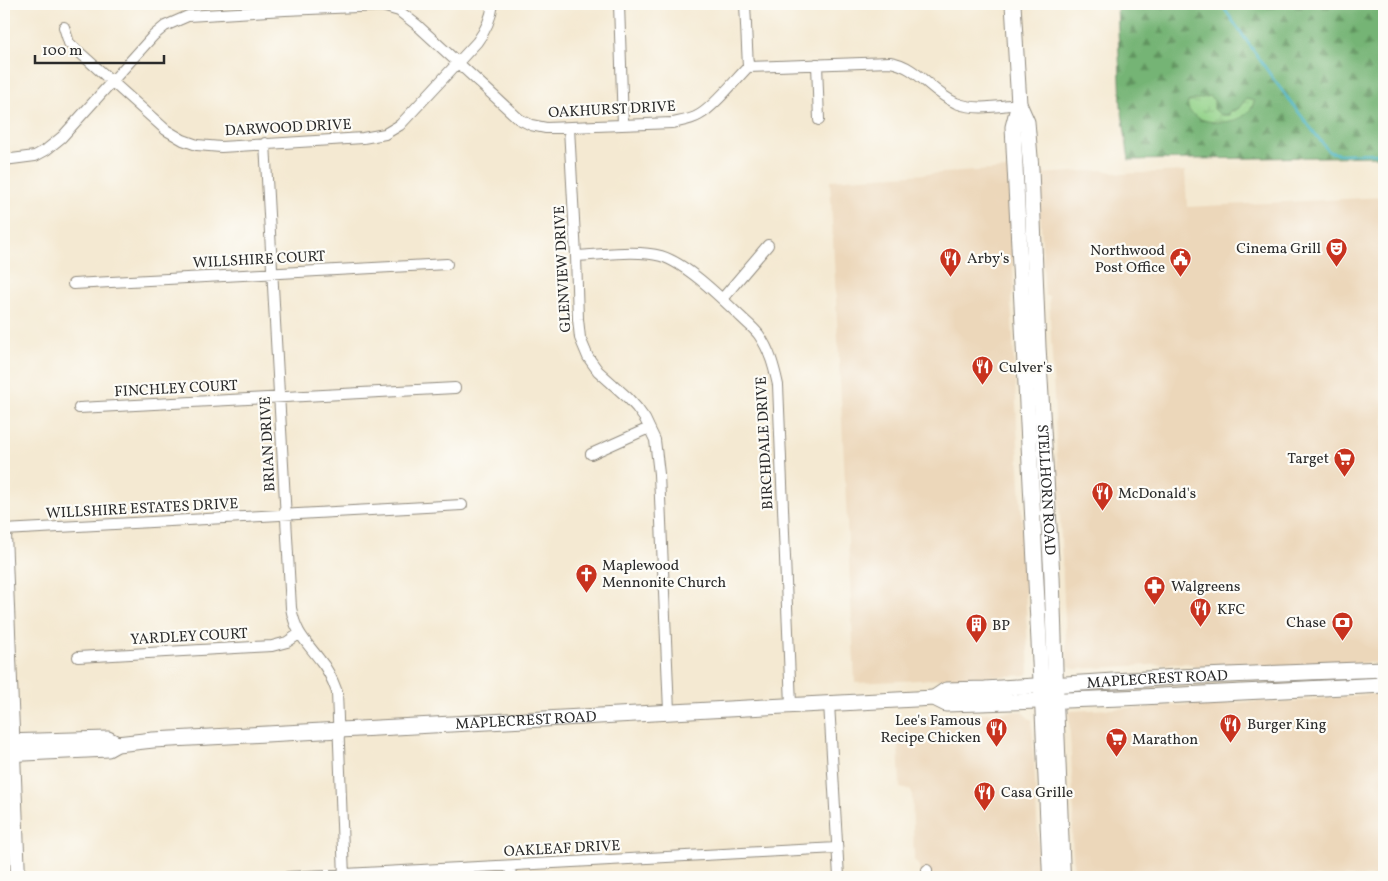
<svg xmlns="http://www.w3.org/2000/svg" width="1388" height="881" font-family="Vollkorn,serif">
  <style>
    .built { fill: #ecd7ba }
    .forest { fill: url(#forest-firs); stroke: #507050; fill-rule: evenodd }
    .wetland { fill: url(#wetland-marsh); stroke: #5e7e5a }
    .lines { fill: none; stroke-linecap: round; stroke-linejoin: round }
    .stream { stroke: #4bb5c8; stroke-width: 2.5 }
    .street-casing { stroke: #908a7e; stroke-width: 12 }
    .secondary-casing { stroke: #908a7e; stroke-width: 16 }
    .primary-casing { stroke: #908a7e; stroke-width: 17 }
    .street { stroke: #fff; stroke-width: 10 }
    .secondary { stroke: #fff; stroke-width: 14 }
    .primary { stroke: #fff; stroke-width: 15 }
    .labels { text-anchor: middle; stroke-width: 4.5; stroke-linejoin: round; paint-order: stroke }
    .street-label { font-size: 15px; fill: #2b2b2b; stroke: #fdfcf7 }
    .poi-label { font-size: 15px; fill: #2b2b2b; stroke: #fdfcf7; text-anchor: start }
  </style>
  <defs>
    <pattern id="forest-firs" width="22" height="20" patternUnits="userSpaceOnUse" patternTransform="scale(1.25)"><rect width="22" height="20" fill="#75b474"/><path d="M5 1l3.5 6h-7zM16 11l3.5 6h-7z" fill="#60935f"/></pattern>
    <pattern id="wetland-marsh" width="20" height="14" patternUnits="userSpaceOnUse" patternTransform="scale(1.25)"><rect width="20" height="14" fill="#92d288"/><path d="M1 5h8M5 5V1M11 12h8M15 12V8" fill="none" stroke="#7eb476"/></pattern>
  </defs>
  <rect width="100%" height="100%" fill="#fdfcf7"/>
  <filter id="ink" filterUnits="userSpaceOnUse"><feTurbulence type="fractalNoise" baseFrequency=".02" numOctaves="2"/><feDisplacementMap in="SourceGraphic" scale="10" xChannelSelector="R" yChannelSelector="G"/><feConvolveMatrix kernelMatrix="1 2 1 2 8 2 1 2 1" color-interpolation-filters="sRGB"/></filter>
  <filter id="wash" filterUnits="userSpaceOnUse"><feTurbulence type="fractalNoise" baseFrequency=".0096" numOctaves="4" result="noise"/><feDisplacementMap in="SourceGraphic" scale="20" xChannelSelector="R" yChannelSelector="G"/><feGaussianBlur stdDeviation="1.12" result="paint"/><feColorMatrix in="noise" values="0 0 0 0 0 0 0 0 0 0 0 0 0 0 0 0 0 1.4 0 .05"/><feComposite in="paint" operator="in"/></filter>
  <g filter="url(#wash)">
    <rect width="100%" height="100%" fill="#f4e9d2"/>
    <path class="built" d="M1008 169 1014 288 1011 299 1029 672 1027 675 855 683 830 180Z
      M1104 170 1121 174 1185 171 1187 207 1384 197V662L1262 668 1222 665 1194 666 1187 663 1075 669 1068 666 1067 662 1049 296H1045L1038 174Z
      M1384 693V877H1074L1072 836 1074 814 1069 714 1071 711 1265 701 1278 703Z
      M1021 711 1032 721 1040 877H920L919 866 914 860 912 793 910 790 900 788 897 718Z"/>
    <path class="forest" d="M1117 4H1384V156L1129 160 1121 106ZM1214 100 1213 109 1221 115H1229L1230 111 1238 109 1246 100 1253 106C1241 122 1230 120 1212 122L1188 102Z"/>
    <path class="wetland" d="M1209 96 1214 100V109L1221 115H1229L1230 111 1238 109 1246 99 1254 101C1248 132 1183 126 1188 102Z"/>
    <g class="lines">
      <path class="stream" d="M1221 4 1274 80 1329 152 1340 154 1384 153"/>
    </g>
  </g>
  <g filter="url(#ink)">
    <g class="lines">
      <defs>
        <path id="street" d="M619 4 623 125
          M745 4 748 67
          M64 27 69 43 166 130 183 140 197 145 221 147 363 138 385 134 400 125 477 42C486 30 491 19 493 4
          M817 64 819 120
          M569 128 576 256 578 319 580 338 588 357 598 371 628 398 637 408 645 419 655 440 659 474 669 711
          M265 143 291 608C296 634 305 640 320 660 328 669 333 681 337 692L344 877
          M4 160 35 156 46 150 62 137 153 36 165 26 188 16 285 10 382 6 399 11 417 25 519 119 531 125 546 128 672 123C681 121 691 120 699 115 713 108 736 79 748 67L890 62C917 66 931 92 956 103 976 111 998 106 1019 104
          M576 256C602 255 636 249 661 256 687 264 720 297 740 316 746 322 754 328 759 335 770 351 774 367 778 385L791 705
          M73 284 447 264
          M722 299 768 245
          M79 408 455 388
          M591 454 649 428
          M4 530 462 505
          M78 657 272 646 287 642 299 634
          M829 703 839 877
          M510 866 511 877
          M927 870V877
          M288 877 837 848"/>
        <path id="secondary" d="M4 534 18 877
          M1056 700 1063 877
          M1042 701 1050 877"/>
        <g id="primary">
          <path d="M1013 4 1019 104 1013 127 1042 701"/>
          <path id="s1" d="M1019 104 1027 122 1031 169 1038 347 1052 576 1056 700"/>
          <path id="s2" d="M934 698 946 690 985 689 1177 677 1384 669"/>
          <path d="M4 742 108 739 117 744"/>
          <path id="s3" d="M4 754 108 749 117 744 153 740 934 698 946 704 980 703 1121 698 1384 685"/>
        </g>
      </defs>
      <use href="#street" class="street-casing"/>
      <use href="#secondary" class="secondary-casing"/>
      <use href="#primary" class="primary-casing"/>
      <use href="#street" class="street"/>
      <use href="#secondary" class="secondary"/>
      <use href="#primary" class="primary"/>
    </g>
  </g>
  <defs>
    <symbol id="theatre-pin" viewBox="-11 -11 22 30"><path d="M0 17L-7.5 6A9.5 9.5 0 1 1 7.5 6Z" fill="#c8321e" stroke="#fdfcf7"/><path d="M-5-5.5Q0-4 5-5.5V0Q5 5 0 6Q-5 5-5 0ZM-3.3-2.5H-1v1.5H-3.3ZM1-2.5H3.3v1.5H1ZM-2.8 1Q0 5.5 2.8 1Z" fill="#fff"/></symbol>
    <symbol id="restaurant-pin" viewBox="-11 -11 22 30"><path d="M0 17L-7.5 6A9.5 9.5 0 1 1 7.5 6Z" fill="#c8321e" stroke="#fdfcf7"/><path d="M-5-6h1v4h1v-4h1v4h1v-4h1v5L-1.5 .5V6h-2V.5L-5-1ZM5-6V6H3V1.5H1.5Q1.5-4 5-6Z" fill="#fff"/></symbol>
    <symbol id="civic-pin" viewBox="-11 -11 22 30"><path d="M0 17L-7.5 6A9.5 9.5 0 1 1 7.5 6Z" fill="#c8321e" stroke="#fdfcf7"/><path d="M-.6-6.5H3V-4.5H.6V-3L4-1V1h2V6H-6V1h2V-1L-.6-3ZM-1.2 2.5V6h2.4V2.5Z" fill="#fff"/></symbol>
    <symbol id="supermarket-pin" viewBox="-11 -11 22 30"><path d="M0 17L-7.5 6A9.5 9.5 0 1 1 7.5 6Z" fill="#c8321e" stroke="#fdfcf7"/><path d="M-6-5.5h2.5l.6 2H6L4.5 2H-2.5L-4.4-4H-6ZM-1.5 3.2a1.3 1.3 0 1 0 .1 0ZM3 3.2a1.3 1.3 0 1 0 .1 0Z" fill="#fff"/></symbol>
    <symbol id="church-pin" viewBox="-11 -11 22 30"><path d="M0 17L-7.5 6A9.5 9.5 0 1 1 7.5 6Z" fill="#c8321e" stroke="#fdfcf7"/><path d="M-1.2-6h2.4v3.5h3.3v2.4h-3.3V6h-2.4V-.1h-3.3v-2.4h3.3Z" fill="#fff"/></symbol>
    <symbol id="pharmacy-pin" viewBox="-11 -11 22 30"><path d="M0 17L-7.5 6A9.5 9.5 0 1 1 7.5 6Z" fill="#c8321e" stroke="#fdfcf7"/><path d="M-2-6h4v4h4v4h-4v4h-4v-4h-4v-4h4Z" fill="#fff"/></symbol>
    <symbol id="bank-pin" viewBox="-11 -11 22 30"><path d="M0 17L-7.5 6A9.5 9.5 0 1 1 7.5 6Z" fill="#c8321e" stroke="#fdfcf7"/><path d="M-6-4H6V4H-6ZM0-2.3a2.3 2.3 0 1 0 0 4.6a2.3 2.3 0 1 0 0-4.6Z" fill="#fff"/></symbol>
    <symbol id="building-pin" viewBox="-11 -11 22 30"><path d="M0 17L-7.5 6A9.5 9.5 0 1 1 7.5 6Z" fill="#c8321e" stroke="#fdfcf7"/><path d="M-4-6H4V6H1V3H-1V6H-4ZM-2.5-4.3h1.7v1.8h-1.7ZM.8-4.3h1.7v1.8H.8ZM-2.5-1h1.7V.8h-1.7ZM.8-1h1.7V.8H.8Z" fill="#fff"/></symbol>
  </defs>
  <g fill-rule="evenodd">
    <use href="#theatre-pin" x="1324" y="236" width="25" height="34"/>
    <use href="#restaurant-pin" x="938" y="246" width="25" height="34"/>
    <use href="#civic-pin" x="1168" y="246" width="25" height="34"/>
    <use href="#restaurant-pin" x="970" y="354" width="25" height="34"/>
    <use href="#supermarket-pin" x="1332" y="446" width="25" height="34"/>
    <use href="#restaurant-pin" x="1090" y="480" width="25" height="34"/>
    <use href="#church-pin" x="574" y="562" width="25" height="34"/>
    <use href="#pharmacy-pin" x="1142" y="574" width="25" height="34"/>
    <use href="#restaurant-pin" x="1188" y="596" width="25" height="34"/>
    <use href="#bank-pin" x="1330" y="610" width="25" height="34"/>
    <use href="#building-pin" x="964" y="612" width="25" height="34"/>
    <use href="#restaurant-pin" x="1218" y="712" width="25" height="34"/>
    <use href="#restaurant-pin" x="984" y="716" width="25" height="34"/>
    <use href="#supermarket-pin" x="1104" y="726" width="25" height="34"/>
    <use href="#restaurant-pin" x="972" y="780" width="25" height="34"/>
  </g>
  <g class="labels">
    <g class="street-label">
      <text transform="translate(612 109) rotate(-3)" y="5">OAKHURST DRIVE</text>
      <text transform="translate(288 127) rotate(-3)" y="5">DARWOOD DRIVE</text>
      <text transform="translate(259 259) rotate(-3)" y="5">WILLSHIRE COURT</text>
      <text transform="translate(562 269) rotate(-93)" y="5">GLENVIEW DRIVE</text>
      <text transform="translate(176 388) rotate(-3)" y="5">FINCHLEY COURT</text>
      <text transform="translate(764 443) rotate(-93)" y="5">BIRCHDALE DRIVE</text>
      <text transform="translate(267 444) rotate(-93)" y="5">BRIAN DRIVE</text>
      <text dy="5" stroke="none"><textPath href="#s1" startOffset="388">STELLHORN ROAD</textPath></text>
      <text transform="translate(142 508) rotate(-3)" y="5">WILLSHIRE ESTATES DRIVE</text>
      <text transform="translate(189 636) rotate(-3)" y="5">YARDLEY COURT</text>
      <text dy="5" stroke="none"><textPath href="#s2" startOffset="226">MAPLECREST ROAD</textPath></text>
      <text dy="5" stroke="none"><textPath href="#s3" startOffset="524">MAPLECREST ROAD</textPath></text>
      <text transform="translate(562 848) rotate(-3)" y="5">OAKLEAF DRIVE</text>
    </g>
    <g class="poi-label">
      <text x="1321" y="253" text-anchor="end">Cinema Grill</text>
      <text x="1165" y="255" text-anchor="end">Northwood<tspan x="1165" dy="17">Post Office</tspan></text>
      <text x="967" y="263">Arby's</text>
      <text x="999" y="372">Culver's</text>
      <text x="1329" y="463" text-anchor="end">Target</text>
      <text x="1118" y="498">McDonald's</text>
      <text x="602" y="570">Maplewood<tspan x="602" dy="17">Mennonite Church</tspan></text>
      <text x="1171" y="591">Walgreens</text>
      <text x="1217" y="614">KFC</text>
      <text x="1326" y="627" text-anchor="end">Chase</text>
      <text x="992" y="630">BP</text>
      <text x="981" y="725" text-anchor="end">Lee's Famous<tspan x="981" dy="17">Recipe Chicken</tspan></text>
      <text x="1247" y="729">Burger King</text>
      <text x="1132" y="744">Marathon</text>
      <text x="1001" y="797">Casa Grille</text>
    </g>
  </g>
  <rect width="1388" height="881" fill="none" stroke="#fdfcf7" stroke-width="20"/>
  <path d="M35 55v8h129v-8" fill="none" stroke="#2b2b2b" stroke-width="2.5"/>
  <text x="42" y="55" font-size="15" fill="#2b2b2b" stroke="#fdfcf7" stroke-width="4" paint-order="stroke">100 m</text>
</svg>
